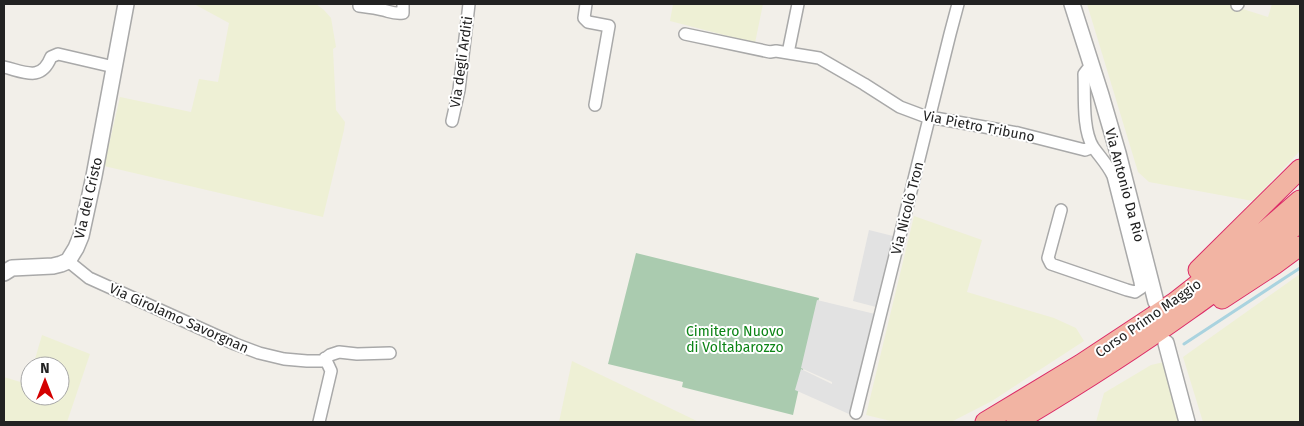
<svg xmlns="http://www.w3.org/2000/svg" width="1304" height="426" font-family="'Fira Sans',sans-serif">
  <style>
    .farmland { fill: #eef0d5 }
    .cemetery { fill: #aacbaf }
    .parking { fill: #e2e2e2 }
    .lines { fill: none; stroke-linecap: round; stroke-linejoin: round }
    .stream { stroke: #aad3df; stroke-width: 3 }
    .minor-casing { stroke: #a9a9a9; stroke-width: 14 }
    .tertiary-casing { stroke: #a9a9a9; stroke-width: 18 }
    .trunk-casing { stroke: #dc2a67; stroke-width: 21 }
    .minor { stroke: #fff; stroke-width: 11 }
    .tertiary { stroke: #fff; stroke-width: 15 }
    .trunk { stroke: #f2b4a3; stroke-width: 19 }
    .labels { text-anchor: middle; stroke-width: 4; stroke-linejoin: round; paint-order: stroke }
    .street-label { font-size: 14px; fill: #222; stroke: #fff }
    .park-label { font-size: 14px; fill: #0c8416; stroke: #fff }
  </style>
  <rect width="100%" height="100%" fill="#f2efe9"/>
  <path class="farmland" d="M194 4H316L324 10 331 18 336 47 333 49 336 110 345 122 344 130 323 217 104 166 120 97 191 112 199 79 218 82 229 23Z
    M673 4H763L755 43 670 21Z
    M1087 4H1227L1268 17 1272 4H1300V151L1253 201 1149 182 1138 172Z
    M914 216 982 240 967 292 1054 318 1076 328 1084 341 992 401 951 422H895L866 415Z
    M1300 274V422H1203L1183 357Z
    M42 335 90 354 67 422H4V377L27 384 30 375V396H60V366H33Z
    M572 361 699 422H559Z
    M1164 362 1180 422H1096L1104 393 1151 365Z"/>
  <path class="cemetery" d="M636 253 819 298 793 415 682 387 683 382 608 364Z"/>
  <path class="parking" d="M869 230 893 236 876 307 853 301Z
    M817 300 875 314 849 414 795 390 801 369 832 384V382L801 368Z"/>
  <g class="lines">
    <path class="stream" d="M1184 344 1300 268"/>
    <defs>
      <path id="minor" d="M586 4 584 18 588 22 609 26 595 105
        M1237 5 1238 4
        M359 6C367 7 376 8 383 10 391 12 394 14 403 13V4
        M685 34 770 52 776 51 819 58 864 84 900 107 924 116 1018 133 1085 150 1093 147
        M788 53 798 4
        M4 67C25 72 41 82 51 57L58 54 114 67
        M452 121 459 90 469 4
        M1061 210 1048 258 1051 264 1127 290 1135 292 1141 288 1140 282 1113 176C1108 165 1100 157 1093 147 1082 129 1085 95 1084 74L1087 70 1093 68
        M68 261 89 278 235 344 259 353 284 359 307 361H322L330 355 339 352 357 354 390 353
        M856 413 950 34 958 4
        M319 422 331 371 325 358"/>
      <path id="tertiary" d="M1072 4 1101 95 1118 153 1156 302
        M4 273 12 268 53 266 61 264 68 261 76 248 81 236 94 176 126 4
        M1166 343 1187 422"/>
      <path id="trunk" d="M1198 270 1300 169
        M1222 299 1274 265 1300 246
        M985 422 1081 364 1175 302 1254 240 1300 200
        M1016 422C1075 387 1133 350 1189 310 1228 283 1264 253 1300 222"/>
    </defs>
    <use href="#minor" class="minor-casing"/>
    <use href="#tertiary" class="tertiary-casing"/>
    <use href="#trunk" class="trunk-casing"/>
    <use href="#minor" class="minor"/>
    <use href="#tertiary" class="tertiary"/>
    <use href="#trunk" class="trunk"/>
  </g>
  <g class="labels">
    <g class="street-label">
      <text transform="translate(461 62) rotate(-82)" y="5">Via degli Arditi</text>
      <text transform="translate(979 126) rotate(11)" y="5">Via Pietro Tribuno</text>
      <text transform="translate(1125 185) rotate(75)" y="5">Via Antonio Da Rio</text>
      <text transform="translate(88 198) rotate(-77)" y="5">Via del Cristo</text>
      <text transform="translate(907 208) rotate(-76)" y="5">Via Nicolò Tron</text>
      <text transform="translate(179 318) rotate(24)" y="5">Via Girolamo Savorgnan</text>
      <text transform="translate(1148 318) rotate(-35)" y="5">Corso Primo Maggio</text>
    </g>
    <g class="park-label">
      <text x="735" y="336">Cimitero Nuovo<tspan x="735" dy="16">di Voltabarozzo</tspan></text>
    </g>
  </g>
  <rect width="1304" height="426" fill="none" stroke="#222222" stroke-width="10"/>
  <g transform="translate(45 381)"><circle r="24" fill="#ffffff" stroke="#a7a7a7"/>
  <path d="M0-4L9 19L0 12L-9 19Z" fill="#d40000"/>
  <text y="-8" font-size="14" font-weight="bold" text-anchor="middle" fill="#222222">N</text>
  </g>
</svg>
